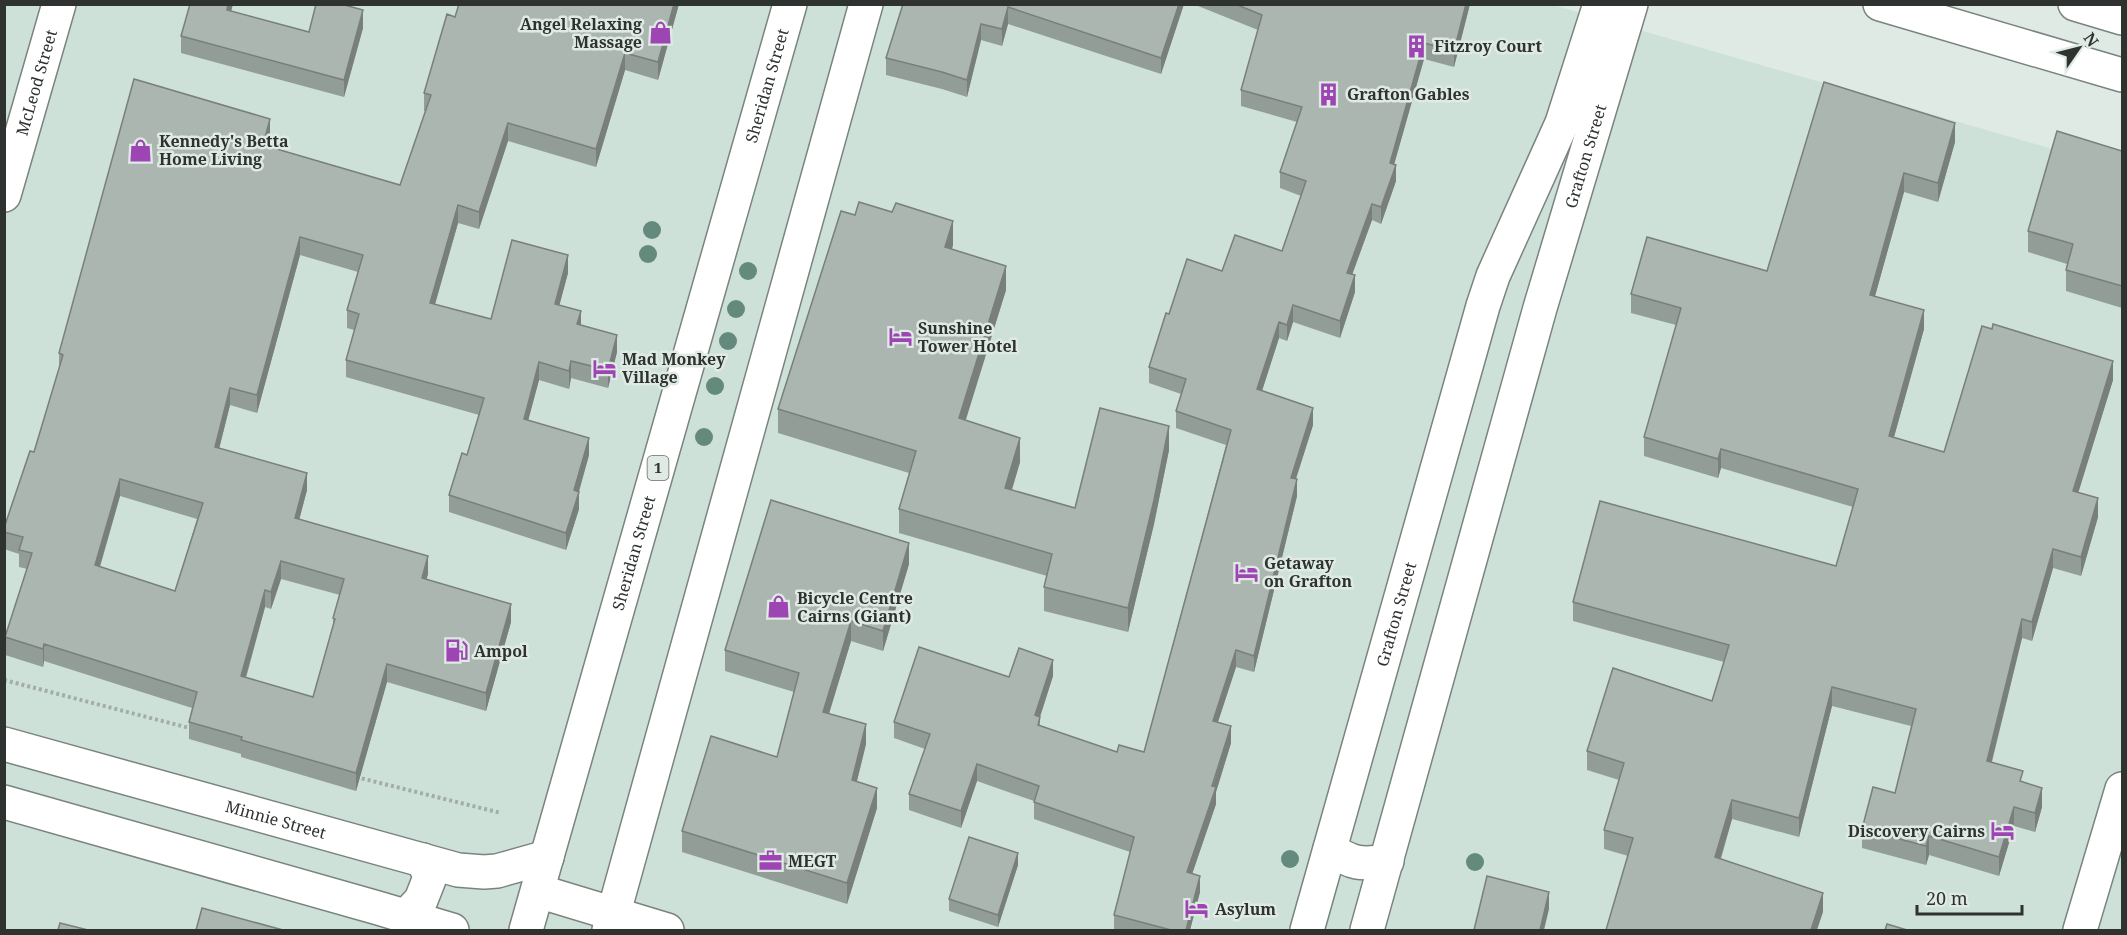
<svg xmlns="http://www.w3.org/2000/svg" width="2127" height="935" font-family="'Noto Serif',serif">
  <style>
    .built { fill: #cee1d8 }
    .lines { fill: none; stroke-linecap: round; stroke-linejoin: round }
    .tertiary-casing { stroke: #7a847f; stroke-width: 36 }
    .secondary-casing { stroke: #7a847f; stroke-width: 36 }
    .trunk-casing { stroke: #7a847f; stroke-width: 36 }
    .path { stroke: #a3aca7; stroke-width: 4; stroke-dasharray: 3 3; stroke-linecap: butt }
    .tertiary { stroke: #fff; stroke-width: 33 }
    .secondary { stroke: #fff; stroke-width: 33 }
    .trunk { stroke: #fff; stroke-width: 33 }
    .tree { fill: #648a7d }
    .wall { fill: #939d98; fill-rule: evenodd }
    .shaded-wall { fill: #787f7c }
    .building { fill: #abb6b1; stroke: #787f7c; stroke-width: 1.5; fill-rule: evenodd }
    .labels { text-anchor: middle; stroke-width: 5; stroke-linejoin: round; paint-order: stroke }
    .shield { fill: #dfeae4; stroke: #636a66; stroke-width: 1.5 }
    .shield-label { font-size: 15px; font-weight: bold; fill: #2e3330 }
    .poi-label { font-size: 16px; font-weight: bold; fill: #2e3330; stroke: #dfeae4; text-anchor: start }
    .street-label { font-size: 16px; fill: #2e3330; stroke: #dfeae4 }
  </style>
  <rect width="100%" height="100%" fill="#dfeae4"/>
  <path class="built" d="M5 5H1553L2122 169V930H5Z"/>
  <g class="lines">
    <defs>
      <g id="tertiary">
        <path d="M1880 4 2122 75"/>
        <path d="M2075 4 2122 18"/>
        <path id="s1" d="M4 195 59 4"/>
        <path id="s2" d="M4 744 458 870 484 872 497 871 547 857"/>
        <path d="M4 802 378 908 452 930"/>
        <path d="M1330 849C1352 864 1361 865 1387 861"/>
        <path d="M538 891 667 930"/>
        <path d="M406 916 421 900 430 877 423 860"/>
        <path id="s3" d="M1307 930 1483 306 1493 276 1562 123 1600 4"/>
        <path id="s4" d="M1367 930 1540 308 1631 4"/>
      </g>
      <path id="secondary" d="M2080 930 2122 789"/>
      <g id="trunk">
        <path id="s5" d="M526 930 790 4"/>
        <path d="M609 930 866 4"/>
      </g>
    </defs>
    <use href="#tertiary" class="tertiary-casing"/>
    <use href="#secondary" class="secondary-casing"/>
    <use href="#trunk" class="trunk-casing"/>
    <path class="path" d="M4 680 193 729
      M356 777 501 813"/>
    <use href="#tertiary" class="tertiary"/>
    <use href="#secondary" class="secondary"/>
    <use href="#trunk" class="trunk"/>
  </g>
  <g class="tree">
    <circle cx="652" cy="230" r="9"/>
    <circle cx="648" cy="254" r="9"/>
    <circle cx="748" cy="271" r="9"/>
    <circle cx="736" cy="309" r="9"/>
    <circle cx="728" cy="341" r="9"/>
    <circle cx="715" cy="386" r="9"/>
    <circle cx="704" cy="437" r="9"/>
    <circle cx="1290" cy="859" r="9"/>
    <circle cx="1475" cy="862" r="9"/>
  </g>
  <path class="wall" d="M233 4 231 11 309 32 363 28 344 97 181 53V36Z
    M459 4H679L658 80 625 70 596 167 508 141 479 229 458 223 435 305 491 319 568 273 559 305 581 325 617 352 608 388 571 378 569 389 539 380 528 420 589 455 579 492V509L566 550 449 512V495L467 455 479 415 346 377V360L354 330 347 328V310L358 272 300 255 257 413 230 405 219 449 307 490 299 519 428 574 426 579 511 622 486 711 387 682 356 791 241 757V754L189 739V722L192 708 44 661 43 667 5 655V637L27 569 19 567V554L4 549V528L34 452 59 370V353L270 136 267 146 400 185 426 111H424V93L455 17ZM120 496 197 519 175 591 100 567ZM281 579 340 595 333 618V624L313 697 246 678 265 607 271 609Z
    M903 4H1184L1161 74 1008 24 1002 46 981 40 967 97 942 89 886 75V58Z
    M1193 4H1470L1454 67 1424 59 1394 164 1396 181 1381 224 1372 220 1352 274 1355 292 1340 338 1293 322 1287 341 1279 338 1262 391 1313 425 1296 479 1297 496 1254 672 1236 667 1218 722 1231 743 1216 792V804L1192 874 1200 892 1190 930H1114V915L1130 852 1034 819V801L977 781 961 828 909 810V794L925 749 894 738V722L1009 677 1053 676 1040 717V726L1117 752H1144L1226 445 1176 428V411L1181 394 1149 383V367L1169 314 1222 271 1282 251 1301 196 1280 188V172L1297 122 1241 106V90L1258 30Z
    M1824 82 1955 142 1938 202 1904 192 1875 296 1924 329 1894 437 1944 452 2113 380 2078 492 2098 517 2081 576 2053 568 2032 641 2022 638 1992 762 2023 782 2042 807 2035 832 2014 826 1999 876 1929 855 1926 865 1862 848V829L1895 793 1911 726 1832 706 1799 837 1732 819 1721 859 1823 912 1604 849V830L1619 780 1587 770V751L1712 701 1724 662 1573 621V602L1836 566 1853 507 1721 468 1718 478 1644 456V437L1676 325 1631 313V294L1767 271Z
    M2122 151V308L2066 291V270L2067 264 2028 252V231Z
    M953 245 952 249 1006 290 965 420 1020 462 1012 490 1075 508 1169 450 1154 524 1128 632 1044 611V587L1047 576 899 533V509L909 473 778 433V409Z
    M909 564 883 651 851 641 829 714 866 744 857 781 877 808 847 904 682 852V831L777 757 794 692 725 671V650Z
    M1018 865 998 927 949 911V899Z"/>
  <path class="shaded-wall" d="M228 4H233L227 27V10Z
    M674 4H679L658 80V62Z
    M1179 4H1184L1161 74V58Z
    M1466 4H1470L1454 67V51Z
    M1008 7V24L1002 46V29Z
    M363 10V28L344 97V80Z
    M981 24V40L967 97V80Z
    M1424 43V59L1390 179V163Z
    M625 53V70L596 167V149Z
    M270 119V136L263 163V145Z
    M508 123V141L479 229V212Z
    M1955 123V142L1938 202V183Z
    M1396 165V181L1381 224V207Z
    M1904 173V192L1870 314V295Z
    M1372 204V220L1347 289V273Z
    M458 205V223L430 321V303Z
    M953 221V245L945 271V247Z
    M300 237V255L257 413V395Z
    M568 255V273L555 322V304Z
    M1006 266V290L959 442V418Z
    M1355 275V292L1340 338V321Z
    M1293 305V322L1287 341V325Z
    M1924 310V329L1889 455V436Z
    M581 311V329L577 324Z
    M1279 322V338L1257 406V389Z
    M617 335V352L608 388V370Z
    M571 361V378L569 389V371Z
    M2113 361V380L2073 510V491Z
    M539 362V380L524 436V419Z
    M230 388V405L215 465V447Z
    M1313 408V425L1291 494V478Z
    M1169 426V450L1154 524 1128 632V608Z
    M589 438V455L574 508V490Z
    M1020 438V462L1005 512V488Z
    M1721 449V468L1718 478V459Z
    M307 473V490L295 536V518Z
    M120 479V496L95 583V565Z
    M1297 479V496L1254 672V656Z
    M579 492V509L566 550V533Z
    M2098 498V517L2081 576V557Z
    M909 543V564L883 651V631Z
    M2053 549V568L2032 641V622Z
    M428 556V574L422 596V578Z
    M281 561V579L271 609V592Z
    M265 590V607L241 694V676Z
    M511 604V622L486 711V693Z
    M2022 619V638L1987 780V761Z
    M851 621V641L823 733V712Z
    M44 644V661L43 667V649Z
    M1236 650V667L1213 737V721Z
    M1053 660V676L1035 732V715Z
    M387 664V682L356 791V773Z
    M1832 687V706L1799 837V818Z
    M866 724V744L852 801V780Z
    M1231 726V743L1216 792V804L1187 889V872Z
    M977 764V781L961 828V811Z
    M877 788V808L847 904V883Z
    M2042 788V807L2035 832V813Z
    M1732 800V819L1715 876V857Z
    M2014 807V826L1999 876V857Z
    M1929 836V855L1926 865V846Z
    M1018 853V865L998 927V915Z
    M1200 876V892L1190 930H1186Z
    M1549 892V909L1544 930H1540Z
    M1823 893V912L1817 930H1811Z"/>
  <path class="building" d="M190 4H228L227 10 309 32 316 4H341L363 10 344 80 181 36Z
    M459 4H674L658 62 625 53 596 149 508 123 479 212 458 205 430 303 491 319 512 240 568 255 555 304 581 311 577 324 617 335 608 370 571 361 569 371 539 362 524 419 589 438 574 490 579 492 566 533 449 495 462 453 467 455 484 398 346 360 359 314 347 310 363 255 300 237 257 395 230 388 215 447 307 473 295 518 428 556 422 578 511 604 486 693 387 664 356 773 241 740 242 737 189 722 197 692 44 644 43 649 5 637 32 553 19 550 23 537 4 532V528L30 451 34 452 63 355 59 353 134 79 270 119 263 145 400 185 431 95 424 93 447 14 455 17ZM120 479 203 503 175 591 95 565ZM281 561 344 579 333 618 335 619 313 697 241 676 265 590 271 592Z
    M903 4H1179L1161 58 1008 7 1002 29 981 24 967 80 942 72 886 58Z
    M1235 4H1466L1454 51 1424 43 1390 163 1396 165 1381 207 1372 204 1347 273 1355 275 1340 321 1293 305 1287 325 1279 322 1257 389 1313 408 1291 478 1297 479 1254 656 1236 650 1213 721 1231 726 1212 786 1216 787 1187 872 1200 876 1186 930H1171L1114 915 1134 837 1034 802 1039 786 977 764 961 811 909 794 930 734 894 722 919 647 1009 677 1019 648 1053 660 1035 715 1040 717 1038 725 1117 752 1119 745 1144 752 1231 430 1176 411 1186 379 1149 367 1166 313 1169 314 1187 259 1222 271 1235 235 1282 251 1306 181 1280 172 1302 107 1241 90 1262 15Z
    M1824 82 1955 123 1938 183 1904 173 1870 295 1924 310 1889 436 1944 452 1982 326 1992 329 1993 324 2113 361 2073 491 2098 498 2081 557 2053 549 2032 622 2022 619 1987 761 2023 771 2020 781 2042 788 2035 813 2014 807 1999 857 1929 836 1926 846 1862 829 1873 787 1895 793 1916 709 1832 687 1799 818 1732 800 1715 857 1823 893 1811 930H1606L1633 838 1604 830 1624 763 1587 751 1613 668 1712 701 1729 645 1573 602 1600 501 1836 566 1858 489 1721 449 1718 459 1644 437 1681 308 1631 294 1647 237 1767 271Z
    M2057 131 2122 151V286L2066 270 2073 244 2028 231Z
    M859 202 892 212 896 203 953 221 945 247 1006 266 959 418 1020 438 1005 488 1075 508 1100 408 1169 426 1154 500 1128 608 1044 587 1052 554 899 509 916 451 778 409 841 211 855 215Z
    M771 500 909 543 883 631 851 621 823 712 866 724 852 780 877 788 847 883 682 831 711 736 777 757 799 673 725 650Z
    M969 837 1018 853 998 915 949 899Z
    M1487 876 1549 892 1540 930H1474Z
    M202 908 283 930H196Z
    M60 923 88 930H58Z
    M1887 924 1907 930H1885Z"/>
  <defs>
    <symbol id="shop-bare" viewBox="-9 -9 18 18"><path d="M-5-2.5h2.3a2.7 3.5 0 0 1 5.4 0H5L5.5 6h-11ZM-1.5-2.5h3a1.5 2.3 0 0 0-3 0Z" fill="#9d46b3" stroke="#dfeae4" stroke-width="2.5" paint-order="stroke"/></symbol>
    <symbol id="building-bare" viewBox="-9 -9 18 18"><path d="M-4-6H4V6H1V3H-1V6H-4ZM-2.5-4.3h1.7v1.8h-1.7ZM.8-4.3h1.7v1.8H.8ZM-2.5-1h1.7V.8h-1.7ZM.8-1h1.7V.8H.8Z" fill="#9d46b3" stroke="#dfeae4" stroke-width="2.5" paint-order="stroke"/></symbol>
    <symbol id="hotel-bare" viewBox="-9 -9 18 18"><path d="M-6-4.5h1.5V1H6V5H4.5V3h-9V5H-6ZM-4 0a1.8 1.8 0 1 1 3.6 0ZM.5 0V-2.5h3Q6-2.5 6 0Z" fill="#9d46b3" stroke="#dfeae4" stroke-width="2.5" paint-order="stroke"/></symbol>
    <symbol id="fuel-bare" viewBox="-9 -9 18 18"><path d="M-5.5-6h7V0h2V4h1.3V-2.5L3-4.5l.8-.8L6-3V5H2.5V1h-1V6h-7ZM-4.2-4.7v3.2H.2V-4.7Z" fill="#9d46b3" stroke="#dfeae4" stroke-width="2.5" paint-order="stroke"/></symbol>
    <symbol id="office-bare" viewBox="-9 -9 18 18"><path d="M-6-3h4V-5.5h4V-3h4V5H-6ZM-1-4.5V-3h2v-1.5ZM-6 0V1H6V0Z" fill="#9d46b3" stroke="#dfeae4" stroke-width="2.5" paint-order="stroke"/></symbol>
  </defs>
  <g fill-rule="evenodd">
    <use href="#shop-bare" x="644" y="16" width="33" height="33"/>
    <use href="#building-bare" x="1400" y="30" width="33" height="33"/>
    <use href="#building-bare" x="1312" y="78" width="33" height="33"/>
    <use href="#shop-bare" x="124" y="134" width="33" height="33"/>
    <use href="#hotel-bare" x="884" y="320" width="33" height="33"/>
    <use href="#hotel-bare" x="588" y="352" width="33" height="33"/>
    <use href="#hotel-bare" x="1230" y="556" width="33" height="33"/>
    <use href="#shop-bare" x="762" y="590" width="33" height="33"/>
    <use href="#fuel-bare" x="440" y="634" width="33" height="33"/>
    <use href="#hotel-bare" x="1986" y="814" width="33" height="33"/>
    <use href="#office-bare" x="754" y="844" width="33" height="33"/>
    <use href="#hotel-bare" x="1180" y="892" width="33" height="33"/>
  </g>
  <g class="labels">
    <rect class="shield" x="647.5" y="456" width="21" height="24" rx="4.5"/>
    <g class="shield-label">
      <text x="658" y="473">1</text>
    </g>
    <g class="poi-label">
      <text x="642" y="30" text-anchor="end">Angel Relaxing<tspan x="642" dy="18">Massage</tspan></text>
      <text x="1434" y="52">Fitzroy Court</text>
      <text x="1347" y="100">Grafton Gables</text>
      <text x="159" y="147">Kennedy's Betta<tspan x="159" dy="18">Home Living</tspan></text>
      <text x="918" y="334">Sunshine<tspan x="918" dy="18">Tower Hotel</tspan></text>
      <text x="622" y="365">Mad Monkey<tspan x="622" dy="18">Village</tspan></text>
      <text x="1264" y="569">Getaway<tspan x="1264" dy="18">on Grafton</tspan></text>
      <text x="797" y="604">Bicycle Centre<tspan x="797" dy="18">Cairns (Giant)</tspan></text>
      <text x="474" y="657">Ampol</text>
      <text x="1985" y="837" text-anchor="end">Discovery Cairns</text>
      <text x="788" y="867">MEGT</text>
      <text x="1215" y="915">Asylum</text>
    </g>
    <g class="street-label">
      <text dy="6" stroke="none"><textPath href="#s1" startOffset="117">McLeod Street</textPath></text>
      <text dy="6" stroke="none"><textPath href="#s5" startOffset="878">Sheridan Street</textPath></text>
      <text dy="6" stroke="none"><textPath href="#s4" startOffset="804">Grafton Street</textPath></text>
      <text dy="6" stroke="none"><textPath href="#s5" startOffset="392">Sheridan Street</textPath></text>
      <text dy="6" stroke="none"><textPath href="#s3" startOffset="328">Grafton Street</textPath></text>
      <text dy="6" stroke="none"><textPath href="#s2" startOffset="282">Minnie Street</textPath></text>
    </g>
  </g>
  <rect width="2127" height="935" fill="none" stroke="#2e3330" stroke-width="12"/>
  <g transform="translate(2079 48) rotate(55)" stroke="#dfeae4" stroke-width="4.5" paint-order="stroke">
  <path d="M0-4.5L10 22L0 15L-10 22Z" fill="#2e3330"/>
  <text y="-9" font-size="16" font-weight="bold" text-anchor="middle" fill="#2e3330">N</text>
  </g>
  <path d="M1917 905v9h105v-9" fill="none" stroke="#2e3330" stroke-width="3"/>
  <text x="1926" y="905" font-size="18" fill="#2e3330" stroke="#dfeae4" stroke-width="4.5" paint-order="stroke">20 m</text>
</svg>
